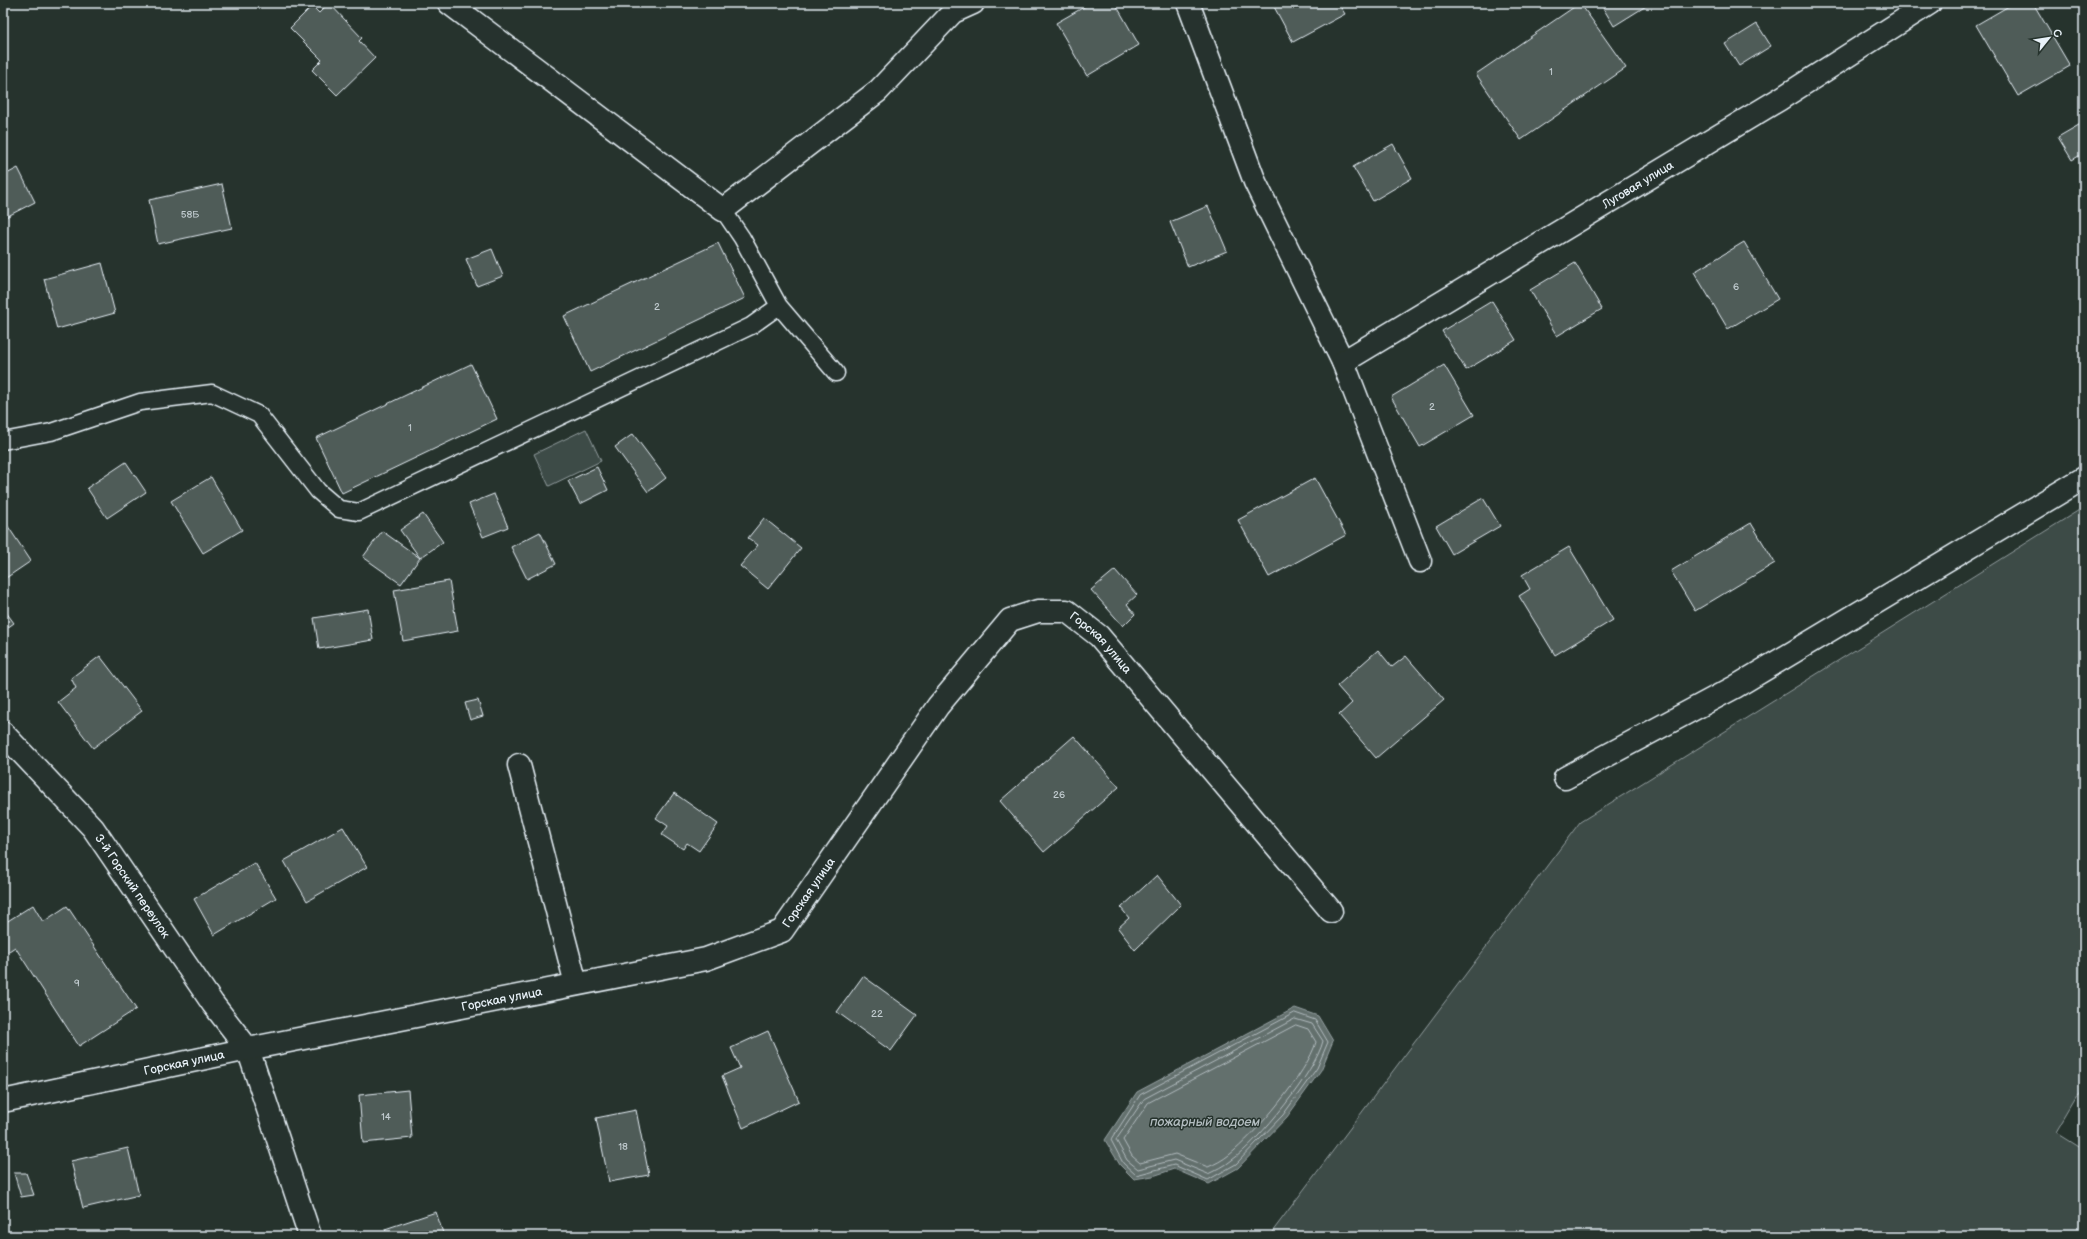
<svg xmlns="http://www.w3.org/2000/svg" width="2087" height="1239" font-family="'Balsamiq Sans',sans-serif">
  <style>
    .green { fill: #3e4b47; stroke: #939ea0 }
    .water { fill: #636f6d; stroke: #98a3a5 }
    .lines { fill: none; stroke-linecap: round; stroke-linejoin: round }
    .shore { stroke: #b3bdc0; stroke-width: 1 }
    .building { fill: #505c59; stroke: #e8f1f8 }
    .lane-casing { stroke: #e8f1f8; stroke-width: 19 }
    .street-casing { stroke: #e8f1f8; stroke-width: 25 }
    .lane { stroke: #26332d; stroke-width: 16 }
    .street { stroke: #26332d; stroke-width: 22 }
    .labels { text-anchor: middle; stroke-width: 3; stroke-linejoin: round; paint-order: stroke }
    .number-label { font-size: 10px; fill: #c2ccd0 }
    .street-label { font-size: 12px; fill: #e8f1f8; stroke: #26332d }
    .water-label { font-size: 13px; font-style: italic; fill: #b3bdc0; stroke: #26332d }
  </style>
  <rect width="100%" height="100%" fill="#26332d"/>
  <filter id="ink" filterUnits="userSpaceOnUse"><feTurbulence type="fractalNoise" baseFrequency=".025" numOctaves="2"/><feDisplacementMap in="SourceGraphic" scale="8" xChannelSelector="R" yChannelSelector="G"/><feConvolveMatrix kernelMatrix="1 2 1 2 8 2 1 2 1" color-interpolation-filters="sRGB"/></filter>
  <g filter="url(#ink)">
    <path class="green" d="M586 429 601 461 549 486 534 454Z
      M2084 507V1086L2057 1132 2084 1149V1236H1269L1580 822Z"/>
    <path class="water" d="M1295 1008 1318 1016 1333 1041 1321 1070 1287 1117 1238 1168 1209 1184 1174 1169 1153 1176 1134 1179 1120 1165 1105 1140 1137 1092Z"/>
    <g class="lines">
      <path class="shore" d="M1295 1013 1315 1020 1328 1042 1317 1068 1283 1115 1236 1164 1208 1180 1174 1165 1136 1175 1123 1163 1111 1140 1140 1095Z
        M1295 1019 1312 1024 1323 1041C1316 1071 1258 1142 1232 1160 1225 1166 1216 1170 1208 1174L1174 1160 1138 1169 1127 1160 1116 1140 1144 1099Z
        M1296 1025 1308 1029 1316 1042C1308 1072 1254 1136 1229 1155 1223 1160 1215 1164 1208 1167L1175 1154 1140 1163 1132 1156 1123 1140 1148 1103Z"/>
    </g>
    <path class="building" d="M329 3 362 38 359 41 375 58 337 95 312 70 322 60 290 28 312 6 319 13Z
      M1091 3H1115L1139 45 1087 76 1056 23Z
      M1272 3H1338L1345 14 1293 42Z
      M1580 3 1626 68 1521 140 1476 74Z
      M1600 3H1651L1614 26Z
      M2014 3H2033L2070 66 2018 96 1976 25Z
      M1757 24 1771 46 1739 66 1725 44Z
      M2084 122V153L2072 160 2058 137Z
      M1393 144 1412 178 1373 201 1353 167Z
      M18 168 35 202 4 218 3 176Z
      M222 184 232 228 158 244 149 200Z
      M1208 206 1227 251 1188 267 1170 222Z
      M1744 242 1778 299 1728 329 1694 272Z
      M718 243 745 298 590 372 564 316Z
      M492 249 503 276 477 286 466 259Z
      M102 263 115 313 57 329 44 279Z
      M1575 263 1602 309 1557 336 1530 290Z
      M1492 301 1516 340 1466 370 1442 331Z
      M471 364 497 419 342 493 316 438Z
      M1444 365 1474 415 1420 447 1391 397Z
      M633 434 666 478 648 492 615 447Z
      M126 462 146 492 107 518 87 488Z
      M597 467 608 490 580 504 568 481Z
      M211 477 242 530 203 553 171 501Z
      M1315 478 1346 535 1269 577 1238 520Z
      M494 494 508 527 483 537 469 504Z
      M1483 498 1500 526 1452 554 1436 526Z
      M423 514 443 542 420 558 400 530Z
      M764 518 801 548 768 589 740 566 758 545 748 538Z
      M3 519 31 561 3 580Z
      M1751 523 1775 563 1695 611 1671 571Z
      M382 531 420 558 401 584 363 557Z
      M540 532 556 564 527 579 511 547Z
      M1569 547 1613 620 1555 655 1519 596 1530 589 1522 575Z
      M1115 570 1137 595 1127 604 1135 614 1123 626 1091 590Z
      M449 581 458 631 403 641 394 590Z
      M3 608 14 623 3 631Z
      M368 609 373 640 319 649 314 618Z
      M1378 650 1392 667 1406 656 1444 700 1376 758 1339 715 1352 703 1337 686Z
      M100 656 142 711 93 748 58 702 76 688 71 678Z
      M478 700 483 716 470 720 465 703Z
      M1074 736 1119 787 1044 852 1000 801Z
      M674 793 718 824 699 851 687 843 683 849 662 835 668 826 656 818Z
      M343 827 367 867 307 901 284 861Z
      M255 863 276 898 214 935 194 899Z
      M1157 875 1181 905 1135 950 1118 928 1129 918 1121 908Z
      M33 905 43 922 67 906 136 1009 79 1046 15 947 3 955V924Z
      M863 976 917 1015 891 1051 837 1012Z
      M768 1031 799 1101 743 1128 722 1076 740 1068 731 1048Z
      M408 1090 412 1138 363 1143 359 1095Z
      M636 1110 649 1175 609 1182 596 1118Z
      M128 1148 139 1195 83 1208 71 1161Z
      M14 1173H26L34 1195 21 1197Z
      M436 1212 444 1236H387L385 1229Z"/>
    <g class="lines">
      <defs>
        <path id="lane" d="M723 210 742 238 779 306 836 373
          M3 441 51 432 140 402 212 393 259 415 318 491 339 509 359 512 751 326 779 306"/>
        <g id="street">
          <path d="M449 3 723 210 878 91 953 12 973 3"/>
          <path d="M1188 3 1255 182 1343 362 1420 561"/>
          <path id="s1" d="M1343 362 1780 99 1930 3"/>
          <path id="s2" d="M3 733 93 828 213 1004 248 1049 310 1236"/>
          <path d="M519 765 576 984"/>
          <path d="M1565 778 1735 687 2084 478"/>
          <path id="s3" d="M3 1101 248 1049 706 959 782 931 938 706 1010 620 1038 611H1067L1099 636 1331 911"/>
        </g>
      </defs>
      <use href="#lane" class="lane-casing"/>
      <use href="#street" class="street-casing"/>
      <use href="#lane" class="lane"/>
      <use href="#street" class="street"/>
    </g>
  </g>
  <g class="labels">
    <g class="number-label">
      <text x="1551" y="75">1</text>
      <text x="190" y="218">58Б</text>
      <text x="1736" y="290">6</text>
      <text x="657" y="310">2</text>
      <text x="1432" y="410">2</text>
      <text x="410" y="431">1</text>
      <text x="1059" y="798">26</text>
      <text x="77" y="986">9</text>
      <text x="877" y="1017">22</text>
      <text x="386" y="1120">14</text>
      <text x="623" y="1150">18</text>
    </g>
    <g class="street-label">
      <text dy="4" stroke="none"><textPath href="#s1" startOffset="344">Луговая улица</textPath></text>
      <text dy="4" stroke="none"><textPath href="#s3" startOffset="1289">Горская улица</textPath></text>
      <text dy="4" stroke="none"><textPath href="#s2" startOffset="201">3-й Горский переулок</textPath></text>
      <text dy="4" stroke="none"><textPath href="#s3" startOffset="845">Горская улица</textPath></text>
      <text dy="4" stroke="none"><textPath href="#s3" startOffset="509">Горская улица</textPath></text>
      <text dy="4" stroke="none"><textPath href="#s3" startOffset="185">Горская улица</textPath></text>
    </g>
    <g class="water-label">
      <text x="1205" y="1126">пожарный водоем</text>
    </g>
  </g>
  <rect width="2087" height="1239" fill="none" stroke="#26332d" stroke-width="16"/>
  <rect x="8" y="8" width="2071" height="1223" fill="none" stroke="#e8f1f8" stroke-width="1.5" filter="url(#ink)"/>
  <g transform="translate(2049 38) rotate(60)" stroke="#26332d" stroke-width="3" paint-order="stroke">
  <path d="M0-3L7 15L0 10L-7 15Z" fill="#e8f1f8"/>
  <text y="-6" font-size="11" font-weight="bold" text-anchor="middle" fill="#e8f1f8">С</text>
  </g>
</svg>
